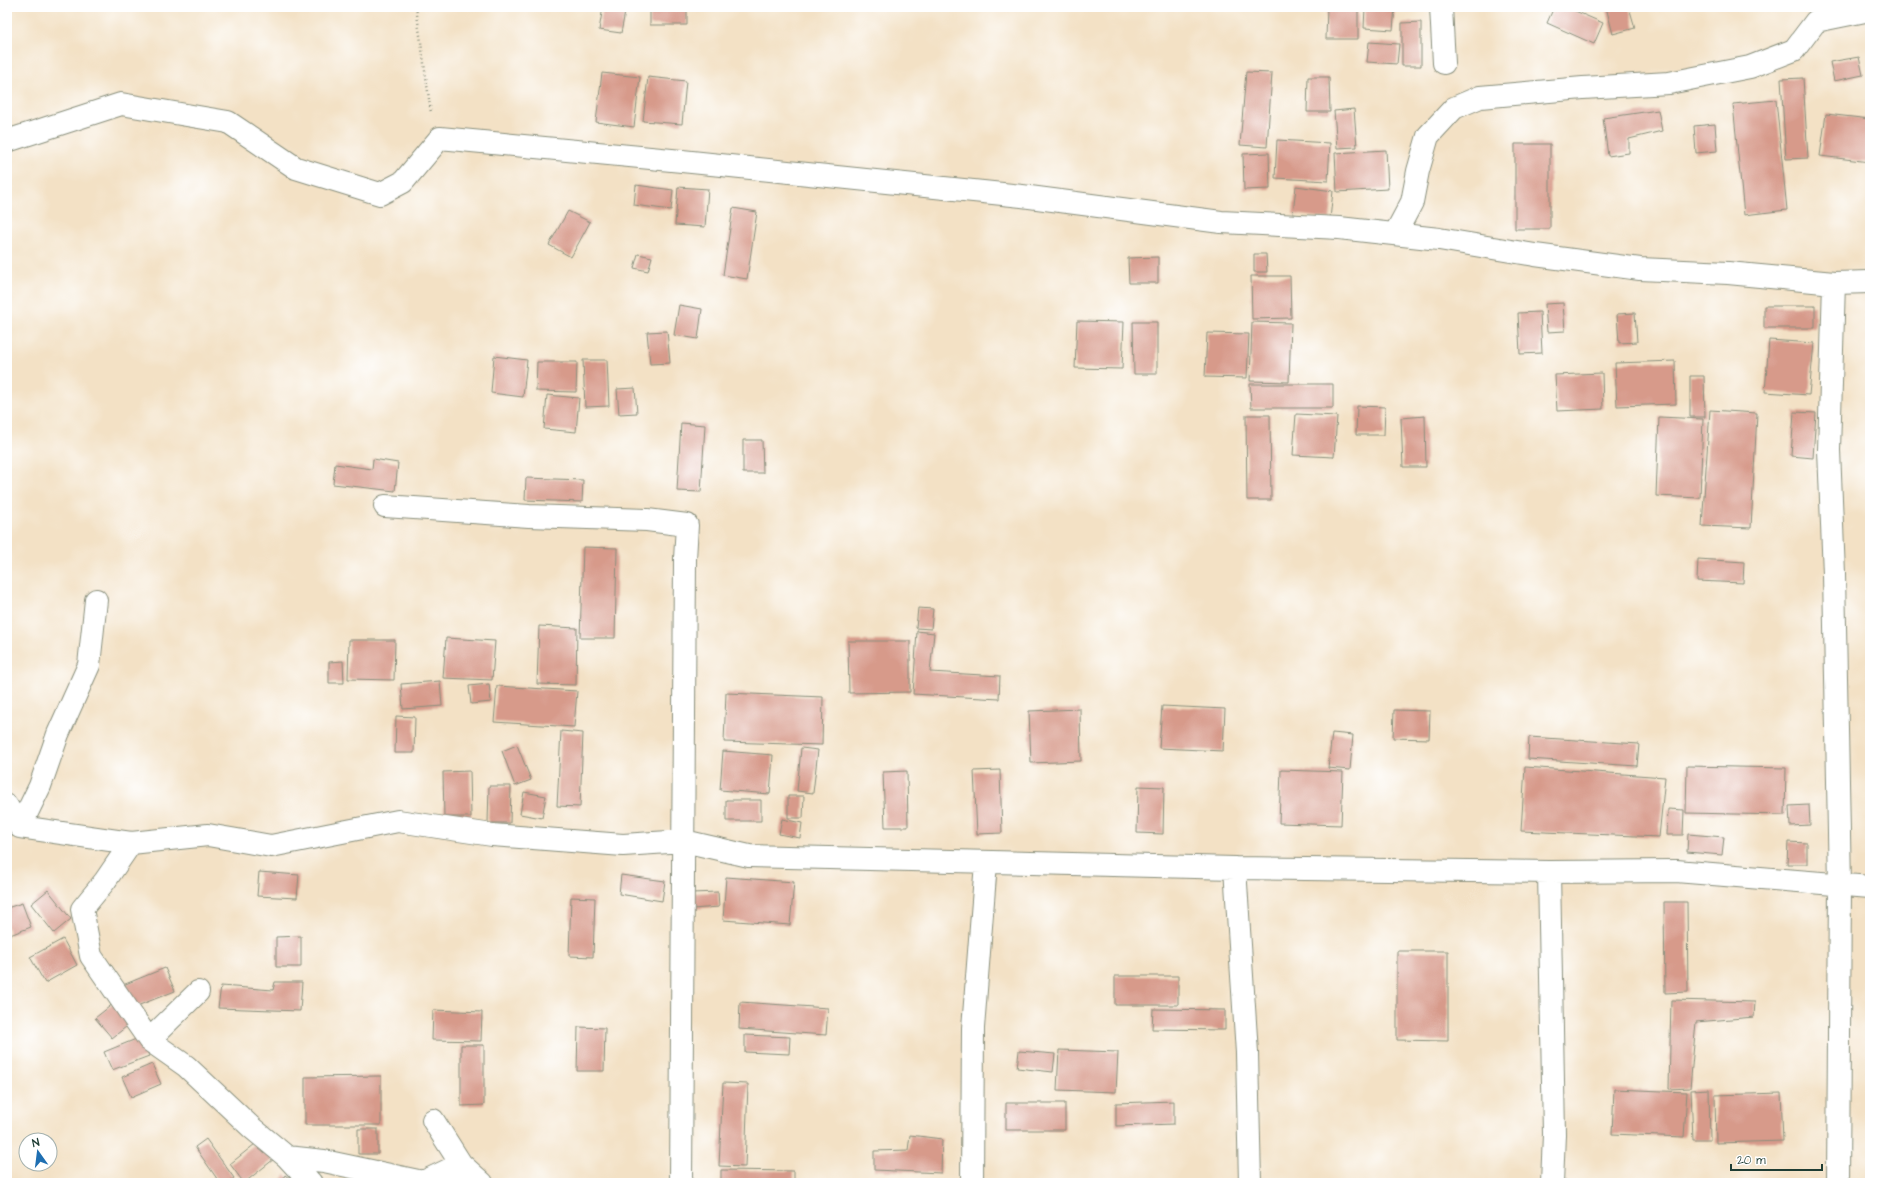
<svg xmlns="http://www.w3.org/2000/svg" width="1877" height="1190" font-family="'Architects Daughter',sans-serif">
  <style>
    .building { fill: #d79a8a }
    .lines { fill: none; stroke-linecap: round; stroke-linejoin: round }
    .minor-casing { stroke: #898f7c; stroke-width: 24 }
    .path { stroke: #898f7c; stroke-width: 2.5; stroke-dasharray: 1 3; stroke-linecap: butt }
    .minor { stroke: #fff; stroke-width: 22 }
  </style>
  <rect width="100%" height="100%" fill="#fff"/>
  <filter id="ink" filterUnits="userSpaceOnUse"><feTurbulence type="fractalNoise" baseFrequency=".025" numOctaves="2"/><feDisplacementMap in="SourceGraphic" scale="8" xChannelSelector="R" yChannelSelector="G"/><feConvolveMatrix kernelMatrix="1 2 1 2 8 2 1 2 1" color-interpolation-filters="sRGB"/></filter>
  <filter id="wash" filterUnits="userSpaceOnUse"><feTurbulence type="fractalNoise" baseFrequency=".012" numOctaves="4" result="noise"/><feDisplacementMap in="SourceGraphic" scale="16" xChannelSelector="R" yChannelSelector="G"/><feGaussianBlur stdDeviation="0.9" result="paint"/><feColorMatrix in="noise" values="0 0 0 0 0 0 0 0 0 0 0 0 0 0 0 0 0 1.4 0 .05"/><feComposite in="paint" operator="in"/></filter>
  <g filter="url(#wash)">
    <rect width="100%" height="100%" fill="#f3e1c5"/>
    <g id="blocks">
      <path class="building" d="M603 7H626L621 33 599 30Z
        M650 7H687V25H650Z
        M1327 7H1358V39H1326Z
        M1365 7H1395L1393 30 1364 28Z
        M1554 7H1566L1603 23 1594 44 1547 23Z
        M1606 7H1629L1635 28 1613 34Z
        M1421 22V66H1402V23Z
        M1369 42 1399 44 1397 64 1367 62Z
        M1859 57 1863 75 1834 81 1830 62Z
        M1246 72 1272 73 1267 147 1240 145Z
        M602 73 640 77 634 127 596 122Z
        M648 77 686 81 682 124 643 121Z
        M1308 77H1329L1330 112H1307Z
        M1803 78 1808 158 1786 159 1781 79Z
        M1776 100 1787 210 1744 215 1733 104Z
        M1354 109 1357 147 1337 148 1334 111Z
        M1658 110 1662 131 1629 139V153L1608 156 1603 118Z
        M1826 114 1870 119V162L1820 156Z
        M1715 124 1717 151 1696 153 1694 126Z
        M1277 140 1330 143 1328 181 1275 178Z
        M1515 144H1550V229H1515Z
        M1386 150 1388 189 1337 192 1335 153Z
        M1269 153 1270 189 1244 190 1243 154Z
        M636 185 673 190 671 210 634 205Z
        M1296 186 1333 191 1330 219 1293 214Z
        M678 187 708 189 705 227 675 225Z
        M733 208 757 212 747 279 723 275Z
        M568 211 590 222 571 257 549 245Z
        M638 254 652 257 648 271 634 268Z
        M1254 254H1266L1267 272H1254Z
        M1158 257V283H1129L1128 258Z
        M1251 276H1290L1291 318 1252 319Z
        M1563 303 1565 331 1547 332 1545 304Z
        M679 305 702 309 698 339 674 335Z
        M1764 306H1815V328H1764Z
        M1540 312 1542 353 1520 354 1518 313Z
        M1635 313 1637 342 1619 343 1617 314Z
        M1077 321 1124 322 1122 369 1075 368Z
        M1133 322H1157V374H1134Z
        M1252 322 1291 323 1289 382 1250 381Z
        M667 331 670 363 650 364 647 332Z
        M1207 333 1249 334 1247 378 1205 377Z
        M1769 340 1814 343 1809 395 1765 392Z
        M494 356 527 360 523 397 491 393Z
        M583 360H607L609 406 585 407Z
        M1675 361 1676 404 1617 406 1615 363Z
        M537 362H577L576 392 536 391Z
        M1602 373 1603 409 1557 411 1555 375Z
        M1690 376H1704L1705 417H1690Z
        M1250 384H1333V408H1251Z
        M635 388 637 413 619 414 617 389Z
        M547 395 579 398 576 432 544 429Z
        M1357 406 1385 407 1384 435H1356Z
        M1710 410 1757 413 1751 528 1702 526Z
        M1794 412 1816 413 1813 458 1791 456Z
        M1296 414 1337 416 1334 457 1293 455Z
        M1246 415H1270L1271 500H1247Z
        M1425 416 1426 467H1403L1401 418Z
        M1659 417 1703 419 1700 498 1656 496Z
        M681 423 705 425 701 492 677 491Z
        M743 440H762L763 473H743Z
        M373 459 398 463 395 491 333 484 335 464 372 469Z
        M526 478 583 480 582 502 525 500Z
        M583 547 617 548 615 638H580Z
        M1698 559 1744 562 1743 583 1697 581Z
        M918 608 933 609 931 629 916 628Z
        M539 626 577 628 576 685 537 684Z
        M917 631 934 633 930 672 1000 676 999 699 913 694Z
        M446 638 495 641 492 680 443 678Z
        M349 640H395L394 680 348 679Z
        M848 641H910V692L849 693Z
        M343 661 344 683H329V662Z
        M440 681 442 706 403 709 401 684Z
        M489 684 491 702 471 704 469 686Z
        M497 686 577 691 574 727 494 722Z
        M726 693 823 697 822 745 724 742Z
        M1162 706 1225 709 1223 751 1159 748Z
        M1080 709 1081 761 1031 763 1029 711Z
        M1394 710 1430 711 1429 739 1393 738Z
        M396 716 415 717 414 753H395Z
        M561 731 583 733 580 807 557 806Z
        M1332 733 1353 735 1350 770 1328 768Z
        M1529 737 1639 744 1637 766 1528 759Z
        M517 745 531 780 515 786 502 751Z
        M801 748 818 750 813 793 797 791Z
        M723 751 773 755 770 794 720 790Z
        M1687 766 1786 768 1785 815 1686 813Z
        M1525 767 1665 777 1659 837 1521 831Z
        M1000 770 1002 833 977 834 974 771Z
        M1281 770 1343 772 1341 825 1279 823Z
        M470 771 471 817H444L443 772Z
        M907 771 908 827H885L883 772Z
        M489 786H511L510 823H488Z
        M1138 786 1164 787 1163 834 1137 833Z
        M524 792 546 796 542 818 520 814Z
        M788 796H804L803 818H788Z
        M726 800H761V821H726Z
        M1809 805 1810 825 1790 826 1789 806Z
        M1668 809 1684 810 1683 835H1667Z
        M782 819 802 823 800 838 779 834Z
        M1688 834 1724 837 1722 855 1687 852Z
        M1788 842 1807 843V864H1787Z
        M259 872 299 875 297 898 257 896Z
        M621 875 665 881 662 901 619 894Z
        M726 877 794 882 790 925 723 920Z
        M48 890 71 919 54 933 31 904Z
        M718 892 719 907 692 909 691 893Z
        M571 897 595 898 593 957 569 956Z
        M1664 902H1687L1688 992 1665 993Z
        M22 903 31 927 10 935 7 927V908Z
        M301 936V967H276V937Z
        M63 939 77 965 45 983 30 957Z
        M1397 951H1448V1041L1397 1040Z
        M165 968 175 991 132 1008 123 985Z
        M1115 976H1178V1005H1115Z
        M275 982H302L300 1011 218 1008 221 986 273 990Z
        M1671 1000 1755 1002 1754 1017 1696 1022 1690 1088 1669 1089Z
        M740 1002 828 1008 826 1035 739 1029Z
        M114 1003 131 1023 112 1038 95 1018Z
        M1153 1009 1225 1010V1030L1152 1029Z
        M433 1010 482 1012 481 1041 432 1040Z
        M578 1027 605 1028 604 1071H577Z
        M745 1035 790 1037 789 1054 745 1052Z
        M141 1037 149 1056 112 1070 104 1052Z
        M461 1045H484V1105L461 1106Z
        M1059 1050 1118 1052 1116 1092 1057 1090Z
        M1019 1051 1055 1054 1053 1072 1017 1068Z
        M152 1064 161 1084 131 1097 122 1077Z
        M381 1076V1125H305V1077Z
        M723 1083 748 1084 745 1167 719 1166Z
        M1614 1089 1687 1092 1684 1137 1612 1134Z
        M1709 1089 1710 1140H1693L1691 1090Z
        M1781 1093 1783 1141 1716 1143 1715 1095Z
        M1174 1101V1124L1116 1126V1103Z
        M1006 1103H1065V1130H1006Z
        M358 1129H378V1154H358Z
        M910 1135 942 1139 941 1173 874 1170V1151L908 1150Z
        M206 1139 234 1178 227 1183H220L195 1147Z
        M260 1140 274 1159 244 1183 230 1164Z
        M721 1170 794 1171V1183H721Z
        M285 1175 295 1183H280Z"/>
    </g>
  </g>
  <g filter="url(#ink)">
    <use href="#blocks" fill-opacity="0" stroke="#898f7c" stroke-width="1"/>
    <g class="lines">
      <defs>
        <path id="minor" d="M1441 7 1444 63
          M7 141 121 104 228 122 296 168 380 194 403 182 440 138 682 161 1022 196 1221 222 1339 228 1439 239 1535 255 1640 269 1728 273 1834 283 1870 282
          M1395 234 1412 202 1418 171 1428 136 1454 108 1480 97 1583 88 1669 83 1750 67 1794 50 1816 21 1870 10
          M1834 283 1829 450 1834 574 1840 885 1838 1183
          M385 506 529 516 647 520 687 525 685 559 681 1183
          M7 806 20 827 131 843 208 835 271 846 398 821 492 835 623 845 684 841 749 856 1235 868 1247 1053 1250 1183
          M20 827 40 786 58 734 89 665 96 600
          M131 843 105 881 82 909 91 956 149 1040
          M1235 868 1549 872
          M198 992 149 1040 186 1066 252 1128 287 1157 324 1161 423 1182 461 1164
          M433 1120 461 1164 482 1183
          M287 1157 311 1183
          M972 1183 973 1028 986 863
          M1552 1183 1554 1134 1549 872 1676 871 1870 887"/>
      </defs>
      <use href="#minor" class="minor-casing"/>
      <path class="path" d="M416 7 431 113"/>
      <use href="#minor" class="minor"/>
    </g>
  </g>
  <rect width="1877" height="1190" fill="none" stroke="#fff" stroke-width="24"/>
  <g transform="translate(38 1152) rotate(346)"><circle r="19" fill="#ffffff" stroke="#a5b1ae"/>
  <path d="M0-3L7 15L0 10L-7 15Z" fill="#1f6fb2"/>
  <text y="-6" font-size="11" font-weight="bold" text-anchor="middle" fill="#1f3d34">N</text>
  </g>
  <path d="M1731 1164v6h91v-6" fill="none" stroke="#1f3d34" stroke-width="2"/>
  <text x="1737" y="1164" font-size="12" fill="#1f3d34" stroke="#ffffff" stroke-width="3" paint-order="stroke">20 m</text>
</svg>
